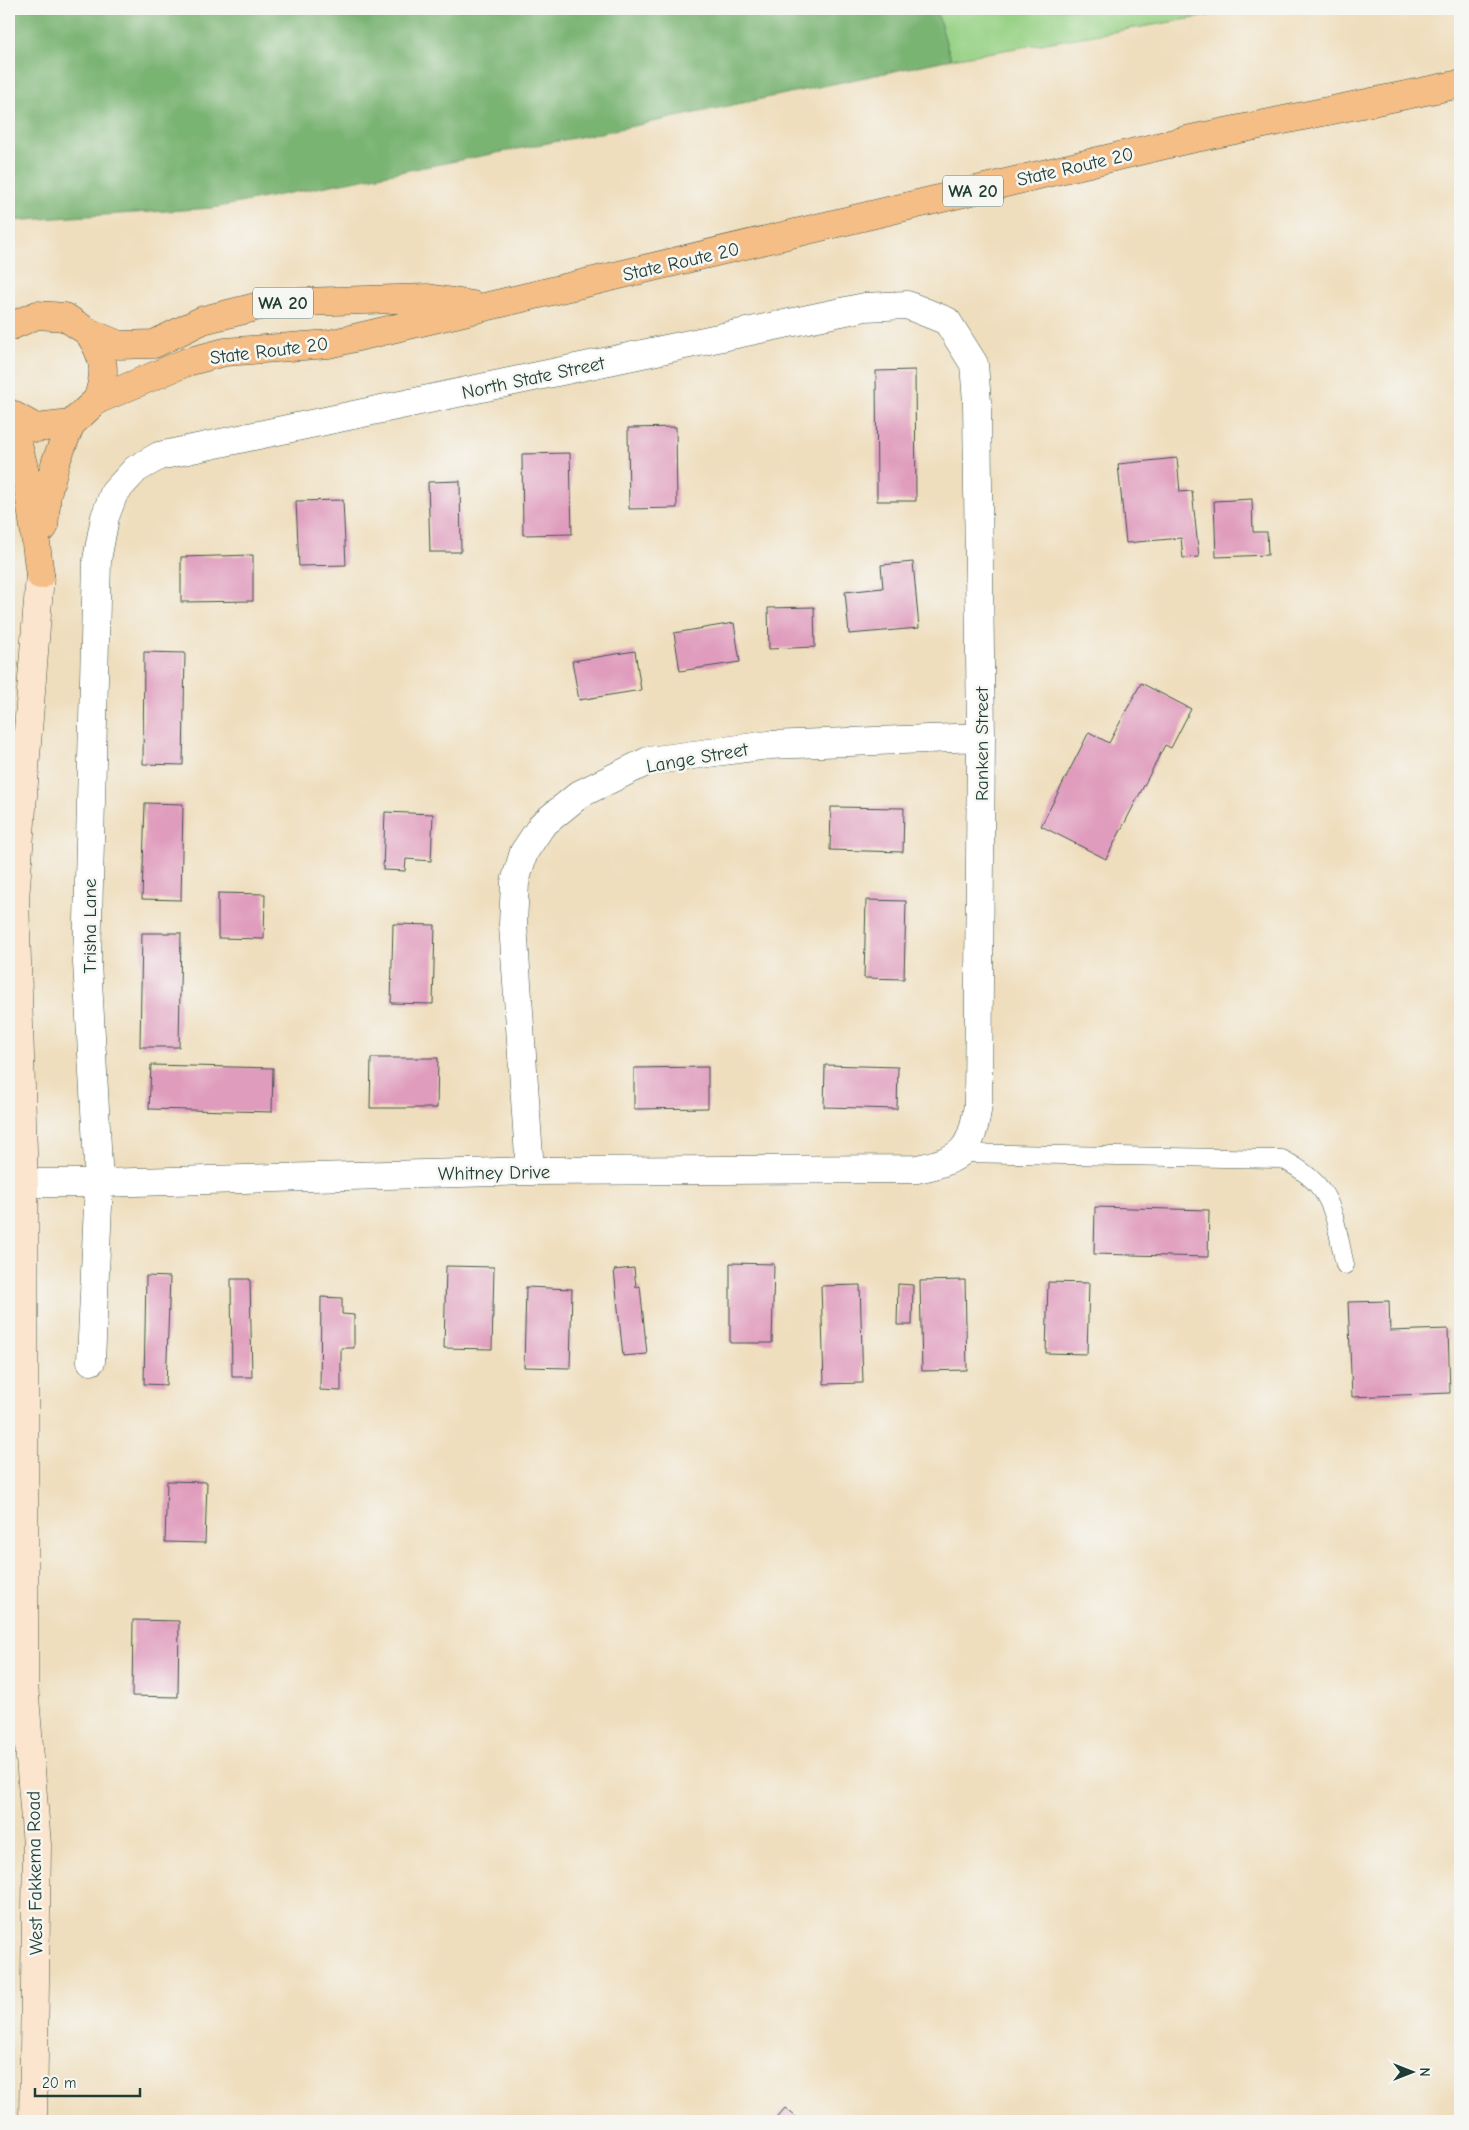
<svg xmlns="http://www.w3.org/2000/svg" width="1469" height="2130" font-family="'Comic Neue',sans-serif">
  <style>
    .green { fill: #98d286; stroke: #5c885d }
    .forest { fill: #7ab473; stroke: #4c7854 }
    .building { fill: #e09cbd }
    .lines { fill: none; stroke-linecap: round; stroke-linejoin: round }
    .lane-casing { stroke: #3e5549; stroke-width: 19 }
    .street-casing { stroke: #3e5549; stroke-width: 29 }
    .secondary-casing { stroke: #3e5549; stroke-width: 29 }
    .primary-casing { stroke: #3e5549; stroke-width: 29 }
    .lane { stroke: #fff; stroke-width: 18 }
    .street { stroke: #fff; stroke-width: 28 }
    .secondary { stroke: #fbe5cf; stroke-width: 28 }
    .primary { stroke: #f5be86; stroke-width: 28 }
    .labels { text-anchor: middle; stroke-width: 5; stroke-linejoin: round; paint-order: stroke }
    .shield { fill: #f6f6f2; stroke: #60746d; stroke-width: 1 }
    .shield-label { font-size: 18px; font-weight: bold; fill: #1f3d34 }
    .street-label { font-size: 19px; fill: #1f3d34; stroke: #f6f6f2 }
  </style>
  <rect width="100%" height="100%" fill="#f6f6f2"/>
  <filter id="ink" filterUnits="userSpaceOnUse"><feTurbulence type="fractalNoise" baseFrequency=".02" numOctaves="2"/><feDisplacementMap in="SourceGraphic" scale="10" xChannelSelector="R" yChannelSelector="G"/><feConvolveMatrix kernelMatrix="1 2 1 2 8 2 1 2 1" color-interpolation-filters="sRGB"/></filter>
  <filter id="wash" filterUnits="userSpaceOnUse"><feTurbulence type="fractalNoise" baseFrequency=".0096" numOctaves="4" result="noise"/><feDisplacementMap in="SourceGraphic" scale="20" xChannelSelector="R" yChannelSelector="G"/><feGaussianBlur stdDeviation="1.12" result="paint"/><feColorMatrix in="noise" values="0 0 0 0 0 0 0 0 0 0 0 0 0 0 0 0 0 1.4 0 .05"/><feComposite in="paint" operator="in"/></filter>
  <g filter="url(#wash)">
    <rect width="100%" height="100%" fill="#efdebd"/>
    <path class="green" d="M936 9H1248L951 59Z"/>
    <path class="forest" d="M9 9H936L951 59 605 132 213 208 9 221Z"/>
    <g id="blocks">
      <path class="building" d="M915 370 916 501H877L876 371Z
        M676 427 677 508 629 509 628 428Z
        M570 453 572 534 523 535 522 454Z
        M1177 458 1180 492 1192 491 1199 557 1183 558 1181 538 1126 543 1118 464Z
        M460 481 461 552H430L428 482Z
        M1252 499 1253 532H1267L1268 555 1216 557 1214 501Z
        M343 500 346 565 299 566 296 501Z
        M253 555V601L181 602V557Z
        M913 562 919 628 849 634 845 592 883 588 881 565Z
        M814 607 815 647 769 649 768 608Z
        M734 623 740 662 680 671 674 633Z
        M635 651 641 690 579 700 572 661Z
        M144 652 185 653 183 765 143 764Z
        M1141 683 1191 709 1171 748 1165 745 1106 859 1041 826 1089 732 1109 743Z
        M145 803 183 804 181 900 142 899Z
        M831 807 904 808 903 852 830 850Z
        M385 812 433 814 431 861 406 859 405 871 383 870Z
        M218 893 265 894 264 939 218 938Z
        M866 900 906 901 904 979 864 978Z
        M393 924 435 925 433 1004 391 1003Z
        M142 933H181L179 1047H140Z
        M371 1058H438L437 1108H370Z
        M151 1065 273 1068 272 1112 149 1109Z
        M825 1065 898 1067 897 1109 824 1107Z
        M708 1067V1108L634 1109V1068Z
        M1095 1207 1209 1210 1208 1257 1094 1254Z
        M730 1263 774 1264 772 1343H730Z
        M446 1266 494 1267 492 1349 444 1348Z
        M634 1268 636 1287 640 1286 647 1354 623 1356 614 1270Z
        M146 1276 170 1277 166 1385 144 1384Z
        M231 1279H250L252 1377H232Z
        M965 1280 967 1370 922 1371 920 1281Z
        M1048 1282 1089 1283 1087 1354 1046 1353Z
        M898 1284 913 1285 912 1325H897Z
        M860 1285 863 1383 824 1384 821 1286Z
        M526 1287 572 1289 570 1368 524 1367Z
        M321 1297 342 1298V1314L354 1315V1348H341V1391L320 1390Z
        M1389 1301 1390 1331 1448 1329 1450 1393 1352 1397 1348 1302Z
        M167 1481 207 1482 205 1543 165 1542Z
        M133 1620 179 1621 178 1697 132 1696Z
        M785 2108 801 2121H774Z"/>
    </g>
  </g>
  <g filter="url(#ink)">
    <use href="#blocks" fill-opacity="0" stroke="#3e5549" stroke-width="1"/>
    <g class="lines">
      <defs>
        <path id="lane" d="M960 1153 1282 1159C1335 1186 1333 1213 1345 1265"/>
        <path id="street" d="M530 1171 513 925 515 882 524 852 542 825 580 794 648 761 769 745 981 737
          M24 1183H99L530 1171 917 1169C963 1160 972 1150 978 1104L981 737 977 402 974 364 947 321 907 305 865 307 159 456 136 469 114 493 105 517 97 560 87 962 99 1183 91 1361"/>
        <path id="secondary" d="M33 2121 37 1845 24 1684V1183L15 899 40 575"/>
        <path id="primary" d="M9 327 37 315 65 317 88 332 119 345 154 344 203 320 272 303 428 298 473 305
          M88 332C105 357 107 372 97 400
          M9 413 36 428 71 424 97 400 187 362 225 352 329 344 1186 140 1460 84
          M9 419C29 469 33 523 40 575
          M44 527 47 494 56 461 71 424"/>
      </defs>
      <use href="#lane" class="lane-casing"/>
      <use href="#street" class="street-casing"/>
      <use href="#secondary" class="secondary-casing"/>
      <use href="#primary" class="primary-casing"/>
      <use href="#lane" class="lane"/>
      <use href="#street" class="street"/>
      <use href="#secondary" class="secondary"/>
      <use href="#primary" class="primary"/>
    </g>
  </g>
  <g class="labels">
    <g class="shield">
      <rect x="943" y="175.5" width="60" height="31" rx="4"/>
      <rect x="253" y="287.5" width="60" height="31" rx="4"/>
    </g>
    <g class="shield-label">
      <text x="973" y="197">WA 20</text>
      <text x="283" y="309">WA 20</text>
    </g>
    <g class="street-label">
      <text transform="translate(1075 166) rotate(-13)" y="7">State Route 20</text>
      <text transform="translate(681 261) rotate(-13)" y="7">State Route 20</text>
      <text transform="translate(269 350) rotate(-7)" y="7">State Route 20</text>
      <text transform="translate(533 377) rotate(-12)" y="7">North State Street</text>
      <text transform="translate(981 744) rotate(-90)" y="7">Ranken Street</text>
      <text transform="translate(697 757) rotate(-10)" y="7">Lange Street</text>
      <text transform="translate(89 926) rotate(-90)" y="7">Trisha Lane</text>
      <text transform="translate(494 1172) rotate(-1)" y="7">Whitney Drive</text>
      <text transform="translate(34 1873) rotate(-91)" y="7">West Fakkema Road</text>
    </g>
  </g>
  <rect width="1469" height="2130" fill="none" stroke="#f6f6f2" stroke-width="30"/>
  <g transform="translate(1412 2072) rotate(90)" stroke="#f6f6f2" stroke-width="4" paint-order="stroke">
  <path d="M0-4L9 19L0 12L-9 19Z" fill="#1f3d34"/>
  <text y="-8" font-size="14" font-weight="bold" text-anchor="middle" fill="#1f3d34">N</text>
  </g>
  <path d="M35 2088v8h105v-8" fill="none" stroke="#1f3d34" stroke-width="2.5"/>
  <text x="42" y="2088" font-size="15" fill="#1f3d34" stroke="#f6f6f2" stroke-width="4" paint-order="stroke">20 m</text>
</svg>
